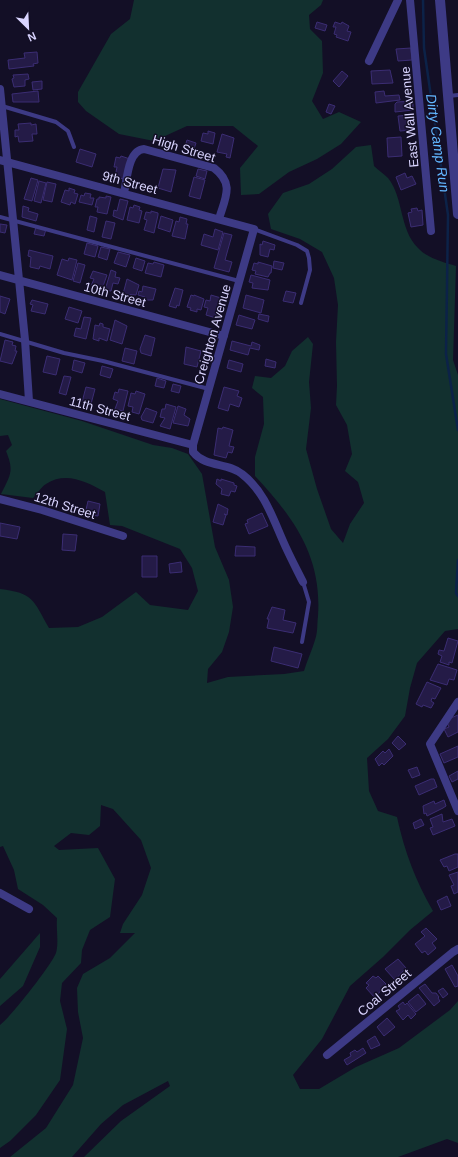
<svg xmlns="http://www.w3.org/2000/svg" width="458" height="1157" font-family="Arial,sans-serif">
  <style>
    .green { fill: #12302f }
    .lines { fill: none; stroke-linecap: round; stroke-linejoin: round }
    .stream { stroke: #0c2248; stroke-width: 2.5 }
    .building { fill: #241b47; stroke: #3b2d73 }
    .service { stroke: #3d3a85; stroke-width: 4 }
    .minor { stroke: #3d3a85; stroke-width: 8 }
    .tertiary { stroke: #3d3a85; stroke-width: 10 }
    .labels { text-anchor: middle; stroke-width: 3; stroke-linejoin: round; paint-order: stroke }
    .street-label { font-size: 13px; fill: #d9d4ff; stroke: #130f26 }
    .water-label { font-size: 14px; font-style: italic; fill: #62b6ff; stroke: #130f26 }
  </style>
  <rect width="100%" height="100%" fill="#130f26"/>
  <path class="green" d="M134 0H323L321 5 309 15 310 29 322 41 323 73 312 101 323 119 339 112 361 122 341 144 317 159 289 172 259 194 241 195 240 168 258 146 233 126H187L154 141 119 134 86 111 78 102V92L111 34 130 19Z
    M371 145 374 166C378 170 384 174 388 178 404 198 399 229 418 248 427 258 443 262 456 266L453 360 458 375V629L445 631 417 663 410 688 405 716 388 739 367 758 369 791 378 811 397 817C405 853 415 879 433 911L410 930 383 957 350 986 322 1039 293 1075 300 1089H319L356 1067 399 1048 450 1010 458 1001V1143L447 1139 398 1157H84L121 1121 170 1086 168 1081 123 1105 101 1124 72 1157H10L46 1128 73 1085 83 1038 78 1012 77 988 83 974 110 958 135 933H120L123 924 142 895 151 868 141 840 113 809 101 805 100 826 89 835 71 833 54 846 59 850 98 848 115 879 110 917 90 930 82 950 81 963 62 983 60 1001 67 1029 60 1080 36 1115 10 1141 0 1148V1025C10 1018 52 964 56 953 59 943 56 928 57 918L43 905 18 889 14 870 3 846 0 847V589C34 593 33 600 49 628L78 627 102 617 136 592 150 605 188 610 198 591 192 568 180 549 122 526 110 525 105 492C87 482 66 471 46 484 41 487 37 494 33 498L1 494C11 474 14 471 6 451L12 445 8 435 0 436V399L82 421 153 445 172 448 188 454 202 474 215 547 229 580 233 607 229 632 222 652 208 669 207 683 228 677 284 674 304 671C307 661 312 650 315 640 318 632 317 623 318 616 322 556 294 518 255 476V457L264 424 263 397 252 388 255 376 271 378 285 366 292 351 308 337 313 344 309 382 311 408 306 449 317 489 331 529 343 543 350 524 364 503 358 482 345 471 352 454 347 425 336 405 337 386 336 342 338 305 334 278 322 252 300 239 271 229 268 214 283 193 309 184 332 169 356 147Z
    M40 933V947L23 986 0 1006V979Z"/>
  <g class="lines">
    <path class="stream" d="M423 0 424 48 448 215 446 354 458 430
      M458 560 456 593 458 596"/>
  </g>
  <path class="building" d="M317 22 327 25 325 31 315 28Z
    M335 22 341 24 342 22 349 26 347 31 351 32 348 41 336 37 337 35 334 34 336 27H333Z
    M411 48 412 60 398 61 396 49Z
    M37 52 38 63 33 64 34 66 9 69 8 60 25 58 24 53Z
    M390 70 393 83 372 84 371 71Z
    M342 71 348 76 339 87 333 81Z
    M28 74 29 79 25 80V86L14 87 12 79 14 78 13 75Z
    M42 81V89L33 90 32 82Z
    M38 91 39 102H13L12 94Z
    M384 91 385 96 399 95 400 100 376 103 375 92Z
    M413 101V110L395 112V104L397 102Z
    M329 104 335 106 331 114 326 112Z
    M410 115 411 122H413L412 130 400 131 398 116Z
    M31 123V125L36 124 37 134H32L33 141 19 142 18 136 15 137V130H19L18 124Z
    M208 131 215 133 213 144 201 141 203 133 208 134Z
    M222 134 234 138 230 158 226 157 227 154 217 152Z
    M401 137 402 156 388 157 387 138Z
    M187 140 196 143 193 152 184 150Z
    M80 149 96 154 92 167 76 162Z
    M121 156 130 159 124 179 115 177 117 167H114L116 157 120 158Z
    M163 169 176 170 171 192 158 188Z
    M198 169 207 171 205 179 196 176Z
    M405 173 407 178 412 176 416 184 401 190 396 177Z
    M194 177 205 180 200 199 189 196Z
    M31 178 38 180 32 201 24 199Z
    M39 181 46 183 41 203 34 201Z
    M47 182 56 184 52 202 43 200Z
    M69 188 75 190 74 193 78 194 75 204 71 202 70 205 61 202 65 190 69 191Z
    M85 193 91 194 90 198H94L92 205 79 202 81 195 84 196Z
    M106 196 111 197 107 214 97 212 98 207H95L97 199H99V197L106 198Z
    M120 199 128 201 123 220 113 216 114 210 117 211Z
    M134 205 140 207 139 210 142 211 139 223 127 220 130 207 133 208Z
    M23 206 29 208 28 211 38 214 36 221 22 217Z
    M417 208 418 211 422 210 423 225 411 227 408 213 412 212 411 209Z
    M151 211 158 213V215L154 233 144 230 147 220 144 219 146 212 151 213Z
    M90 216 97 218 94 232 87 230Z
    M161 216 173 220 170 232 158 228Z
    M180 217 187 219 186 224H188L185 239 172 236 176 221 179 222Z
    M106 221 115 223 111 239 102 237Z
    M0 224 7 225 5 233 0 232Z
    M36 227 46 229 44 236 34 234Z
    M215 229 223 232 218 250 201 245 204 234 213 237Z
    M224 233 232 235 225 260 232 262 229 272 214 268Z
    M263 241 275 245 274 250 270 249 268 257 260 255V244L262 245Z
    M87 243 98 246 95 257 84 254Z
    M101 247 110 249 107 260 98 257Z
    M29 250 53 256 50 269 40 266 39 269 30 267 31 257 28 256Z
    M118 252 130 255 126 267 114 263Z
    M69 258 77 260 72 280 57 275 62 259 68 261Z
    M136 258 145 261 142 271 133 268Z
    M274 261 284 263 282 270 273 268Z
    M154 262 164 265 161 277 145 273 148 263 153 264Z
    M258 262 272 266 271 273H270L268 277 255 274 256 271 252 270 254 263 258 264Z
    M78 263 85 265 80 283 73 281Z
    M111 270 116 272 115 277 120 278 118 284 113 283 111 291 105 290Z
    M93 271 107 275 102 289 91 286 94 279 90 278Z
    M251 275 270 280 268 290 252 288 253 283 249 282Z
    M127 279 139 285 136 295 123 294Z
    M143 286 156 289 153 300H144L145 297 138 295 139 291 142 292Z
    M175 288 183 290 179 306 177 305 176 308 169 306Z
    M286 291 296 293 293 303 283 301Z
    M191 295 194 296V295L204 299 201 310 197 309V312L190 310 191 308 187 307Z
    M211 295 221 298 218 312 216 311 215 314 217 315 216 318 206 315 208 308 204 307 206 300 210 301Z
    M246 295 264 300 261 313 243 308Z
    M0 296 10 299 5 314 0 312Z
    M32 300 48 304 45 314 31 311 33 305 30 304Z
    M69 307 82 311 78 323 65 319Z
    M259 314 269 316 268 322 258 319Z
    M239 315 255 320 252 329 236 325Z
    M84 317 91 318 86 339 74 336 76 328 81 329Z
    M115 320 127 326 122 344 110 340Z
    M100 323 103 324V327L110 329 107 341 99 338V341L93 339 95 325 99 326Z
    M145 335 155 338 151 356 141 353 140 349Z
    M5 340 13 342 12 345 16 346 15 351H17L12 364 0 361Z
    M232 341 251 346 252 342 260 345 259 350 250 348 248 355 230 350Z
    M186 347 201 351 197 367 184 364Z
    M125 348 137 351 134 364 122 361Z
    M47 356 60 359 56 375 43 372Z
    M266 359 276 362 275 368 265 366Z
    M74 360 85 363 82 373 72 370Z
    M229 360 243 364 241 372 227 368Z
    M102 366 113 369 110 378 100 375Z
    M64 376 71 377 66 395 59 393Z
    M157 378 166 381 164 388 155 386Z
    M173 384 181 386 179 393 171 391Z
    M86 387 95 389 91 404 82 402Z
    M224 387 239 391 237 396 242 398 239 407 230 404 228 411 218 408Z
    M119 389 128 391 123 411 115 409 118 401 113 399 115 392 118 393Z
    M136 391 145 394 139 414 132 412 133 407 128 406 131 393 135 394Z
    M166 404 176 407 170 429 160 426 165 418 160 417 162 409H165Z
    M178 406 186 409 184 415 190 419 188 426 173 423Z
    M146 408 157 412 153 423 142 420 141 417Z
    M223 427 233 430 229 446 234 447 232 453 228 452 226 458 214 455 218 428 222 429Z
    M217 479 221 481V479L234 483V485L237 486 235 492 231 491 229 496 221 494 222 489 216 484Z
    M88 501 100 504 98 516 85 514Z
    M218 504 228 509 227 515 224 514 226 515 223 525 213 522Z
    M262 513 268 526 249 534 245 524 248 523 247 520Z
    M0 523 20 527 17 539 0 536Z
    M63 534 77 535 75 551 62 550Z
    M236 546 255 547V556H235Z
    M142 556H157V577H142Z
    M181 562 182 572 170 573 169 564Z
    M272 607 285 610 283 620 296 623 293 633 267 628 269 619H267Z
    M448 638 458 641 452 663 449 662V665L440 662 442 656 438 654 439 650 444 651Z
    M274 647 302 654 298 668 271 661Z
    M438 664 457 670 454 680 449 679 447 685 430 680Z
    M427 682 441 688 435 699 432 698 431 701 434 703 431 708 423 705 422 707 416 704Z
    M458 715V732L448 737 444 729 449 727 446 720Z
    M398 736 406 744 399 750 392 743Z
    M458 746V757L444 763 440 754Z
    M389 749 393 756 384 765 382 763 379 766 375 759 383 751 385 753Z
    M417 767 420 775 412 778 408 770Z
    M458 771V779L452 782 449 776Z
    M431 779H434L437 787 419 795 415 786Z
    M444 800 446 806 443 808 427 816 426 813 424 814 423 806 434 801 435 804Z
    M442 814 443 822 452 819 455 826 433 835 430 828 433 827 430 819Z
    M421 819 424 825 415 829 413 823Z
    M455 854H458V867L449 871 447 866 444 867 440 860Z
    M458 872V892L454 894 451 886 454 885 449 875Z
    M447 896 451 906 441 910 437 901Z
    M426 928 437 939 432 943 436 948 428 955 425 951 422 953 415 944 425 936 421 932Z
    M398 959 406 968 395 980 385 969Z
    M452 965 458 976V986L455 987 445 969Z
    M373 976 376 978 378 976 386 984 375 998 366 988 369 985 366 983Z
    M425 984 432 993H436L439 997 438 998 440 1001 434 1006 419 988Z
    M443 988 448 994 443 998 438 991Z
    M418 994 426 1004 416 1012 408 1002Z
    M403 1002 405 1005 407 1003 416 1014 411 1019 408 1015 403 1020 396 1011 400 1009 398 1006Z
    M387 1018 395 1027 384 1036 377 1027Z
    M375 1036 380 1045 371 1049 367 1041Z
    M363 1048 366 1053 347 1065 344 1060 351 1056 350 1053 355 1050 357 1052Z"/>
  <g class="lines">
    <path class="service" d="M449 96 458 95
      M2 106 56 122 68 131 74 147
      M0 217 239 281
      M254 229 297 245 307 251 309 258 310 270 301 303
      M0 334 64 353 103 361 209 389
      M302 642 309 602 303 582"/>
    <path class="minor" d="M410 0 431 231
      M369 61 398 0
      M0 89 25 340 29 401
      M0 160 254 229 193 445V452C206 468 228 462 242 474 264 491 272 516 283 541 289 555 296 568 303 582
      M124 193C127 180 128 150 144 149L214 168C235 184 225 198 219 219
      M0 275 224 336
      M0 394 193 445
      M0 499 42 510 123 536
      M458 702 430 744 458 811
      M0 893 29 909
      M327 1055 453 952 458 949"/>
    <path class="tertiary" d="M440 0 458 214"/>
  </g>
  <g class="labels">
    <g class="street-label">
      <text transform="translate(409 117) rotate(-95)" y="5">East Wall Avenue</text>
      <text transform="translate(184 148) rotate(17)" y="5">High Street</text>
      <text transform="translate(130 182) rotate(15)" y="5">9th Street</text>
      <text transform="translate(115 294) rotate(15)" y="5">10th Street</text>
      <text transform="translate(212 334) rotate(-74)" y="5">Creighton Avenue</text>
      <text transform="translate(100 408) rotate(15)" y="5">11th Street</text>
      <text transform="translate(65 505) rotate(17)" y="5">12th Street</text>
      <text transform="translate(384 992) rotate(-40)" y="5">Coal Street</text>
    </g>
    <g class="water-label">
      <text transform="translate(438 143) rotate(82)" y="5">Dirty Camp Run</text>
    </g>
  </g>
  <g transform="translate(28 28) rotate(156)" stroke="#130f26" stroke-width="3" paint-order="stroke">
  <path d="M0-3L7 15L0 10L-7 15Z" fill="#d9d4ff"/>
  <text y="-6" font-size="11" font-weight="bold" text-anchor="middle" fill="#d9d4ff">N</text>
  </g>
</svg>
